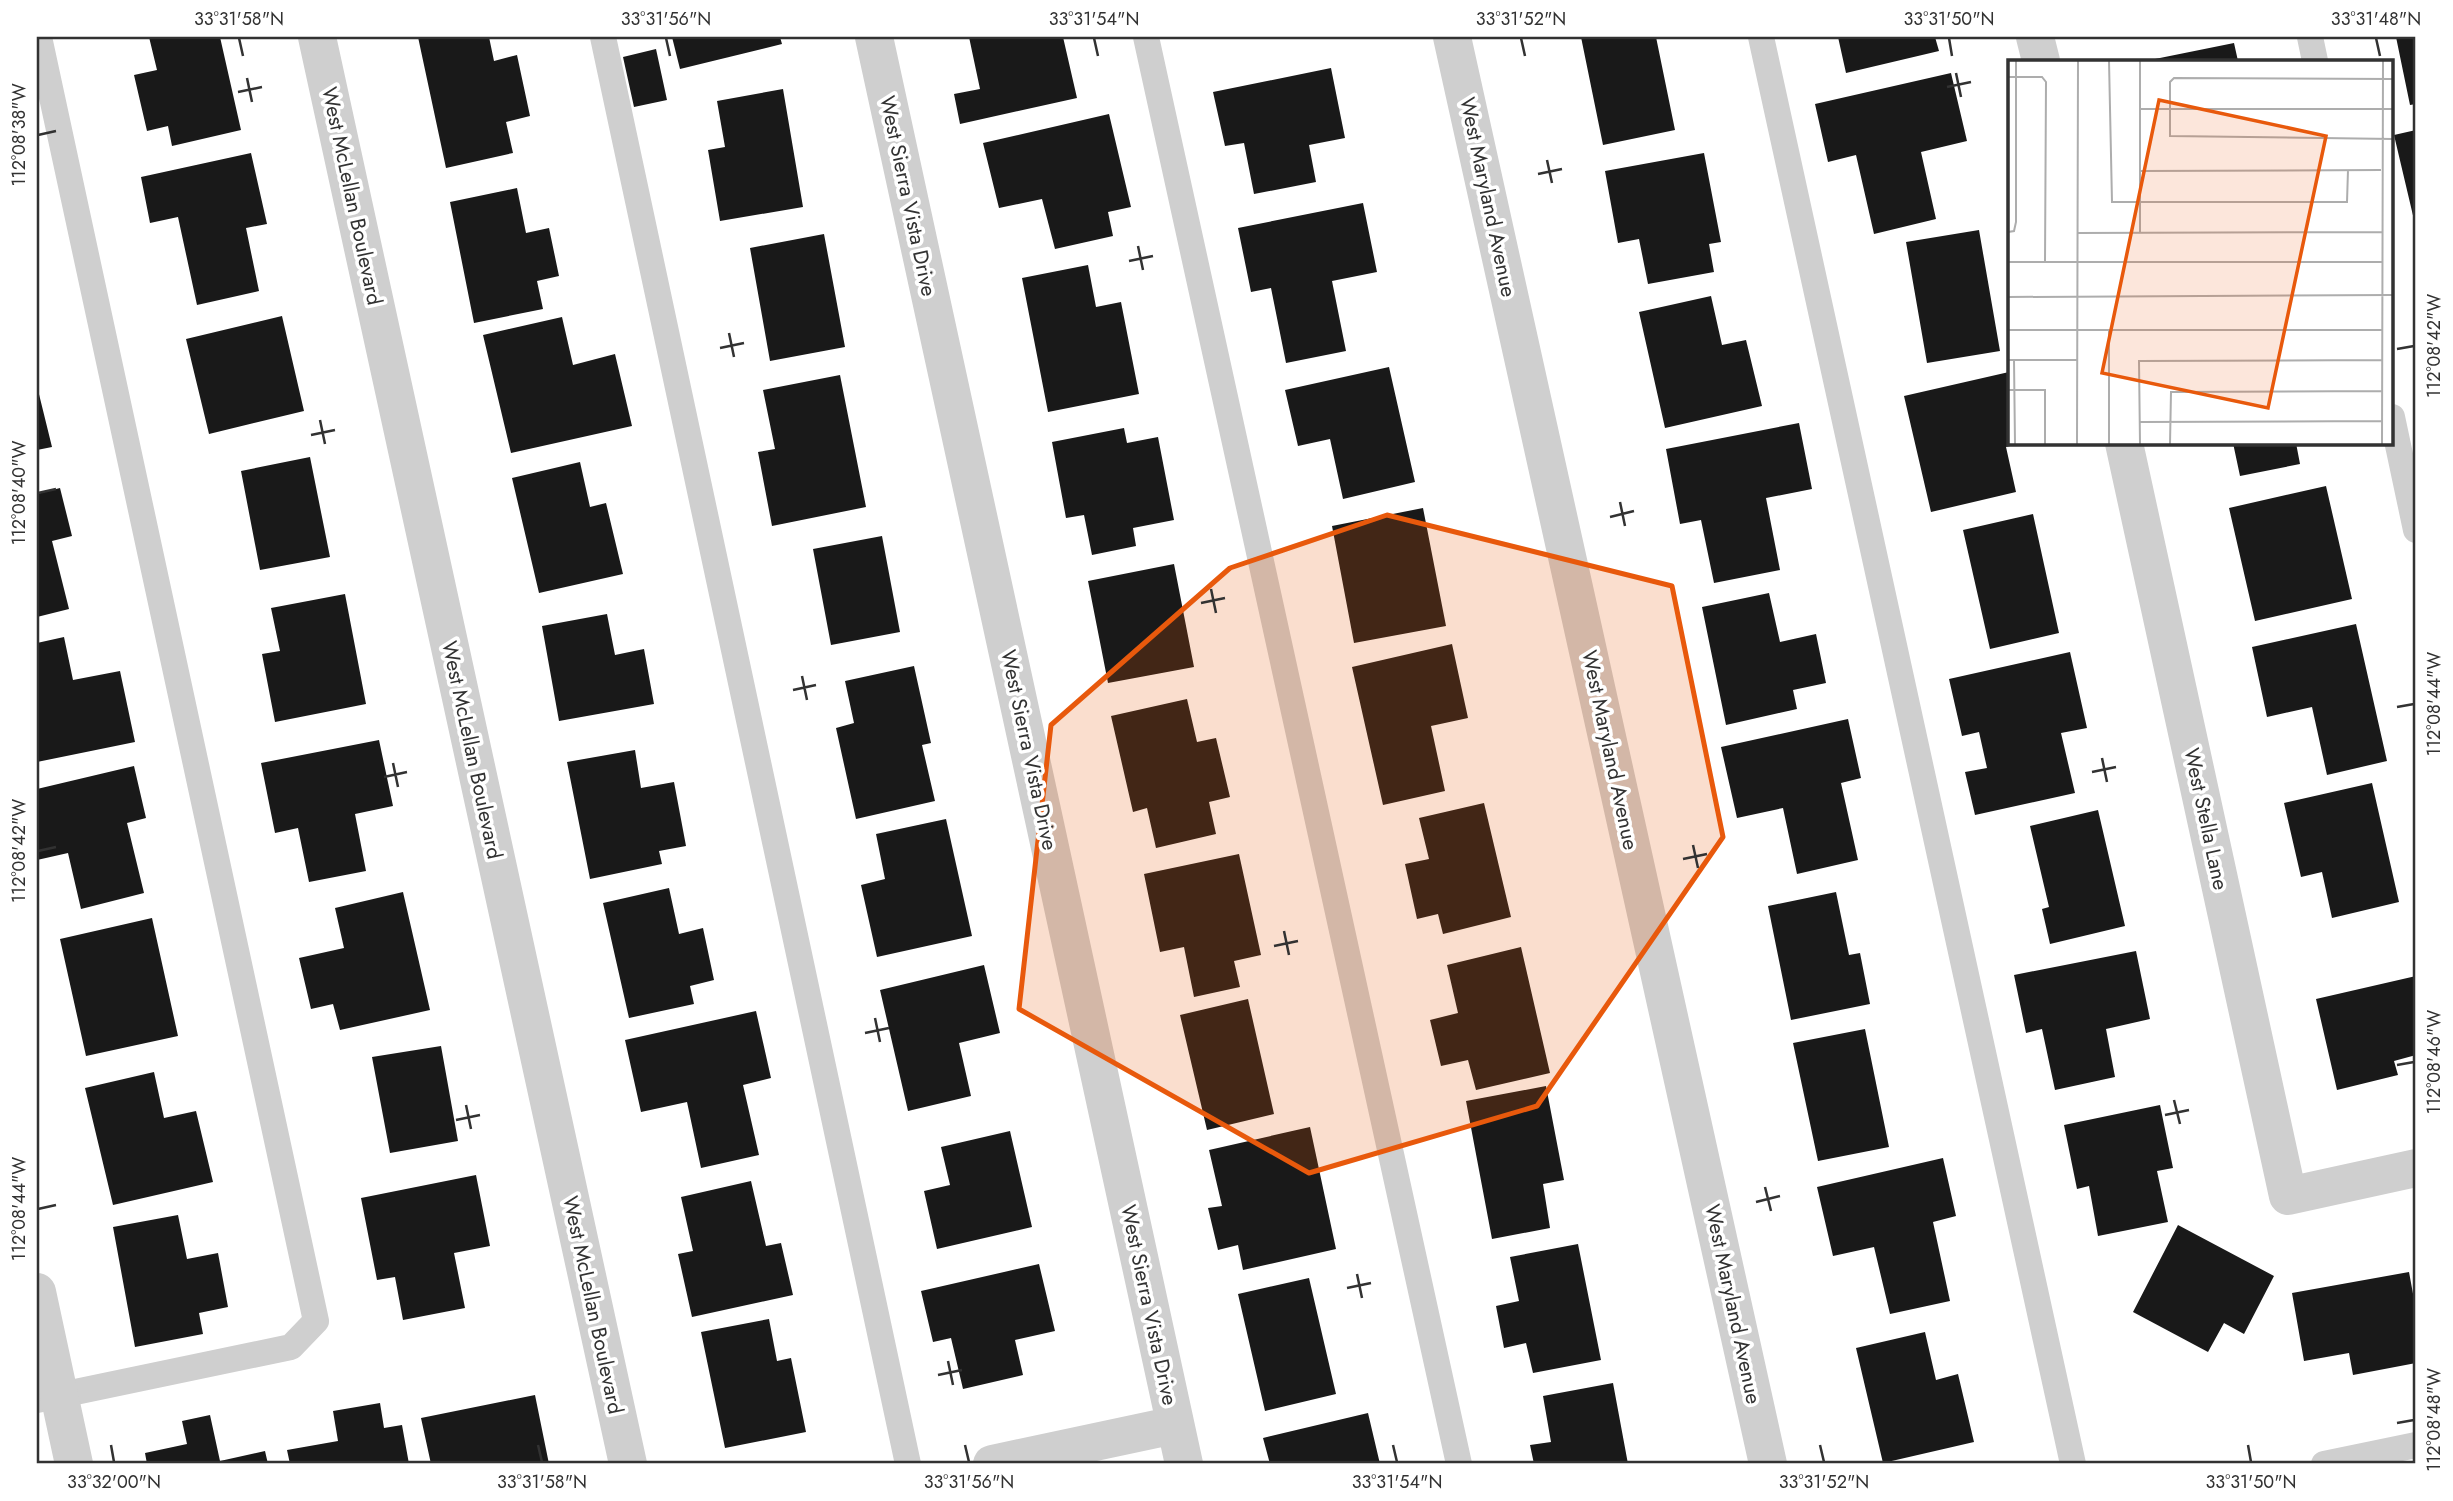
<svg xmlns="http://www.w3.org/2000/svg" width="2453" height="1501" font-family="Jost,sans-serif">
  <style>
    .building { fill: #191919 }
    .lines { fill: none; stroke-linecap: round; stroke-linejoin: round }
    .service { stroke: #cfcfcf; stroke-width: 26 }
    .minor { stroke: #cfcfcf; stroke-width: 38 }
    .tertiary { stroke: #cfcfcf; stroke-width: 38 }
    .marked { fill: #e8590c; fill-opacity: 0.2; stroke: #e8590c; stroke-width: 5; stroke-linejoin: round }
    .ticks { fill: none; stroke: #323232; stroke-width: 2.5 }
    .labels { text-anchor: middle; stroke-width: 7; stroke-linejoin: round; paint-order: stroke }
    .street-label { font-size: 21px; fill: #323232; stroke: #fff }
    .inset-road { fill: none; stroke: #adadad; stroke-width: 2 }
    .view { fill: #e8590c; fill-opacity: 0.15; stroke: #e8590c; stroke-width: 3.5 }
    .inset-edge { fill: none; stroke: #323232; stroke-width: 3.5 }
    .neatline { fill: none; stroke: #323232; stroke-width: 2.5 }
    .ticks-label { font-size: 18px; text-anchor: middle; fill: #323232 }
  </style>
  <rect width="100%" height="100%" fill="#fff"/>
  <path class="building" d="M149 37H220L241 130 172 146 168 126 147 131 134 75 157 70Z
    M418 37H489L494 61 517 55 530 116 506 122 513 153 446 168Z
    M672 37H780L782 44 680 69Z
    M969 37H1063L1077 98 960 124 954 94 980 89Z
    M1581 37H1656L1675 130 1603 145Z
    M1838 37H1935L1939 51 1846 73Z
    M2396 37H2416V104L2410 105Z
    M2234 43 2238 61H2150V60Z
    M656 49 667 100 634 107 623 57Z
    M1331 68 1345 138 1309 145 1316 182 1254 194 1244 143 1225 146 1213 92Z
    M1951 73 1967 141 1921 152 1936 219 1874 234 1856 155 1828 162 1815 104Z
    M783 89 803 207 720 221 708 150 725 147 717 101Z
    M1109 114 1131 207 1108 212 1113 236 1055 249 1042 199 999 208 983 143Z
    M2416 130V224H2415L2394 135Z
    M251 153 267 224 246 228 259 291 197 305 178 217 150 223 141 177Z
    M1704 153 1721 242 1709 244 1714 272 1648 284 1639 239 1618 243 1605 171Z
    M517 188 526 233 549 228 559 276 537 281 543 309 474 323 450 202Z
    M1363 203 1377 272 1332 281 1346 351 1286 363 1271 288 1251 292 1238 228Z
    M1979 230 2000 351 1927 363 1906 242Z
    M824 234 845 347 770 361 750 248Z
    M1088 265 1096 307 1121 302 1139 394 1048 412 1022 278Z
    M1711 296 1722 345 1746 340 1762 406 1665 428 1639 312Z
    M282 316 304 411 209 434 186 339Z
    M562 317 573 365 615 354 632 426 511 453 483 335Z
    M1389 367 1415 482 1343 499 1330 439 1298 446 1285 390Z
    M2009 372 2010 443 2019 444 2006 447 2016 492 1931 512 1904 396Z
    M840 375 866 507 772 526 758 452 775 449 763 390Z
    M37 386 52 447 37 450Z
    M1799 423 1812 489 1766 498 1780 570 1714 583 1701 520 1680 524 1666 449Z
    M1124 428 1127 443 1158 437 1174 520 1133 528 1136 546 1092 555 1084 515 1066 518 1052 442Z
    M2233 443H2296L2300 464 2240 476Z
    M310 457 330 557 260 570 241 471Z
    M580 462 590 507 606 503 623 574 539 593 512 478Z
    M2326 486 2352 599 2255 621 2229 508Z
    M60 488 72 536 52 541 69 609 37 617V494Z
    M1423 508 1446 626 1354 643 1332 526Z
    M2033 514 2059 633 1990 649 1963 530Z
    M882 536 900 632 831 645 813 549Z
    M1174 564 1194 667 1108 683 1088 581Z
    M1769 593 1780 642 1816 634 1826 683 1793 690 1797 709 1726 725 1702 607Z
    M345 594 366 704 275 722 262 654 280 651 271 608Z
    M607 614 615 655 644 649 654 704 559 721 542 626Z
    M2356 624 2387 761 2327 775 2312 707 2267 717 2252 647Z
    M64 637 73 680 120 671 135 742 37 762V643Z
    M1452 644 1468 718 1431 726 1445 791 1383 805 1352 667Z
    M2070 652 2087 728 2061 733 2075 793 1975 815 1965 772 1987 768 1979 732 1962 736 1949 679Z
    M914 666 931 743 922 745 935 801 856 819 836 728 854 723 845 681Z
    M1187 699 1197 742 1216 738 1230 797 1209 802 1216 834 1156 848 1147 808 1133 812 1111 716Z
    M1848 719 1861 778 1841 783 1858 860 1797 874 1783 808 1737 818 1721 747Z
    M379 740 393 806 355 814 366 871 309 882 298 828 275 833 261 763Z
    M635 750 641 788 674 782 686 846 659 851 662 864 590 879 567 762Z
    M134 766 146 818 127 823 144 893 81 909 68 853 37 860V789Z
    M2372 783 2399 902 2332 918 2322 872 2301 877 2284 803Z
    M1484 803 1511 917 1443 934 1438 914 1417 919 1405 864 1429 859 1419 818Z
    M2098 810 2125 926 2050 944 2042 909 2049 907 2030 826Z
    M946 819 972 936 877 957 861 885 885 879 876 834Z
    M1239 854 1261 955 1234 961 1240 987 1194 997 1184 947 1160 952 1144 874Z
    M669 888 679 934 703 928 714 980 690 986 694 1004 629 1018 603 903Z
    M403 892 430 1010 340 1030 333 1004 311 1009 299 958 344 948 335 908Z
    M1836 892 1849 955 1860 953 1870 1004 1791 1020 1768 906Z
    M152 918 178 1036 86 1056 60 939Z
    M1521 947 1550 1073 1476 1090 1468 1060 1441 1066 1430 1020 1458 1013 1447 965Z
    M2136 951 2150 1019 2106 1029 2115 1077 2055 1090 2042 1029 2026 1033 2014 975Z
    M984 965 1000 1033 959 1043 971 1096 908 1111 880 990Z
    M2416 976V1055L2394 1061 2398 1075 2337 1090 2316 999Z
    M1248 999 1274 1114 1207 1130 1180 1015Z
    M756 1011 771 1078 743 1085 759 1155 701 1168 687 1102 641 1112 625 1040Z
    M1865 1029 1889 1147 1818 1161 1793 1043Z
    M441 1046 458 1141 390 1153 372 1057Z
    M154 1072 164 1118 196 1111 213 1182 113 1205 85 1088Z
    M1546 1086 1564 1180 1543 1184 1550 1228 1492 1239 1466 1101Z
    M2160 1105 2173 1168 2157 1171 2168 1222 2098 1236 2089 1186 2077 1189 2064 1125Z
    M1310 1127 1336 1249 1243 1270 1238 1245 1218 1250 1208 1208 1222 1206 1209 1150Z
    M1010 1131 1032 1227 937 1249 924 1191 950 1185 941 1147Z
    M1943 1158 1956 1216 1933 1222 1950 1301 1890 1314 1874 1247 1833 1256 1817 1187Z
    M476 1175 490 1246 454 1253 465 1308 403 1320 395 1277 377 1280 361 1198Z
    M751 1181 766 1246 781 1243 793 1295 692 1317 678 1254 693 1251 681 1197Z
    M178 1215 187 1259 218 1253 228 1307 199 1313 203 1334 135 1347 113 1227Z
    M2178 1225 2274 1276 2244 1334 2224 1323 2208 1352 2133 1312Z
    M1578 1244 1601 1360 1533 1373 1526 1343 1504 1348 1496 1306 1519 1301 1510 1257Z
    M1039 1264 1055 1331 1015 1340 1023 1375 963 1389 951 1338 933 1342 921 1291Z
    M2409 1272 2416 1310V1363L2353 1375 2349 1353 2304 1361 2292 1293Z
    M1309 1278 1336 1394 1265 1411 1238 1294Z
    M769 1319 777 1361 791 1358 806 1432 725 1448 701 1332Z
    M1925 1332 1936 1380 1958 1374 1974 1442 1883 1463 1856 1348Z
    M1613 1383 1628 1464H1534L1530 1445 1551 1442 1543 1396Z
    M535 1395 549 1464H431L421 1418Z
    M380 1403 384 1428 402 1425 409 1464H290L287 1450 338 1441 333 1411Z
    M1368 1413 1380 1464H1270L1263 1438Z
    M210 1415 220 1461 265 1451 268 1464H147L145 1453 187 1444 182 1421Z"/>
  <g class="lines">
    <path class="service" d="M603 37 908 1464
      M1146 37 1459 1464
      M1761 37 2073 1464
      M2310 37 2315 61
      M2392 417 2416 530
      M37 1400 291 1347 316 1321 39 37
      M2324 1464 2416 1445"/>
    <path class="minor" d="M317 37 628 1464
      M874 37 1184 1464
      M2035 37 2041 61
      M2124 443 2288 1196 2416 1168
      M37 1292 74 1464
      M992 1464 1175 1425"/>
    <path class="tertiary" d="M1452 37 1768 1464"/>
  </g>
  <path class="marked" d="M1387 515 1672 586 1723 837 1537 1106 1309 1173 1019 1009 1051 725 1230 568Z"/>
  <path class="ticks" d="M239 38 243 56M666 38 670 56M1094 38 1098 56M1521 38 1525 56M1949 38 1952 56M2376 38 2380 56M1956 73 1961 97M247 78 252 102M1947 87 1971 82M238 92 262 87M38 135 56 131M1547 160 1552 183M1538 174 1562 169M1138 246 1143 270M1129 261 1153 256M729 333 734 357M720 348 744 343M2397 349 2414 346M320 420 325 444M311 435 335 430M38 493 56 489M1620 502 1625 526M1610 517 1634 511M1211 589 1216 613M1201 603 1225 598M802 676 807 700M793 690 816 685M2397 707 2414 704M2102 758 2107 782M393 763 398 787M2092 772 2116 767M384 777 407 772M1693 845 1698 868M38 851 56 847M1683 859 1707 854M1284 931 1289 955M1274 946 1298 941M875 1018 880 1042M865 1033 889 1028M2397 1065 2414 1062M2174 1100 2180 1124M466 1105 471 1129M2165 1115 2189 1110M456 1120 480 1115M1765 1187 1771 1211M1756 1202 1780 1196M38 1209 56 1205M1357 1274 1362 1298M1347 1288 1371 1283M948 1361 953 1385M938 1375 962 1370M2397 1423 2414 1420M111 1445 114 1462M538 1445 542 1462M965 1445 969 1462M1393 1445 1397 1462M1820 1445 1824 1462M2248 1445 2251 1462"/>
  <g class="labels">
    <g class="street-label">
      <text transform="translate(352 196) rotate(78)" y="7">West McLellan Boulevard</text>
      <text transform="translate(908 196) rotate(78)" y="7">West Sierra Vista Drive</text>
      <text transform="translate(1488 197) rotate(78)" y="7">West Maryland Avenue</text>
      <text transform="translate(472 750) rotate(78)" y="7">West McLellan Boulevard</text>
      <text transform="translate(1029 750) rotate(78)" y="7">West Sierra Vista Drive</text>
      <text transform="translate(1610 750) rotate(78)" y="7">West Maryland Avenue</text>
      <text transform="translate(2206 819) rotate(78)" y="7">West Stella Lane</text>
      <text transform="translate(1733 1304) rotate(78)" y="7">West Maryland Avenue</text>
      <text transform="translate(593 1305) rotate(78)" y="7">West McLellan Boulevard</text>
      <text transform="translate(1149 1305) rotate(78)" y="7">West Sierra Vista Drive</text>
    </g>
  </g>
  <g transform="translate(2008 60)">
    <rect width="385" height="385" fill="#fff"/>
    <path class="inset-road" d="M101 1 104 142H339L340 110M132 1V173M0 17H34L38 22 37 202M385 19 166 18 162 22V76L385 79M132 49H385M132 111 373 110M0 172 6 171 8 162V1M69 173 374 172M0 202H374M0 237 385 235M0 270H374M101 271V384M0 300H70M6 300 7 384M0 330H37V384M132 362 374 361M69 384 70 1M132 384 131 301 374 300M162 384 163 332 374 331M374 384 375 1"/>
    <path class="view" d="M151 40 318 76 260 348 94 313Z"/>
    <rect width="385" height="385" class="inset-edge"/>
  </g>
  <rect width="2453" height="1501" fill="none" stroke="#ffffff" stroke-width="77"/>
  <rect x="38" y="38" width="2376" height="1424" class="neatline"/>
  <g class="ticks-label">
    <text x="239" y="25">33°31'58"N</text>
    <text x="666" y="25">33°31'56"N</text>
    <text x="1094" y="25">33°31'54"N</text>
    <text x="1521" y="25">33°31'52"N</text>
    <text x="1949" y="25">33°31'50"N</text>
    <text x="2376" y="25">33°31'48"N</text>
    <text transform="translate(19 135) rotate(-90)" y="6">112°08'38"W</text>
    <text transform="translate(2434 346) rotate(-90)" y="6">112°08'42"W</text>
    <text transform="translate(19 493) rotate(-90)" y="6">112°08'40"W</text>
    <text transform="translate(2434 704) rotate(-90)" y="6">112°08'44"W</text>
    <text transform="translate(19 851) rotate(-90)" y="6">112°08'42"W</text>
    <text transform="translate(2434 1062) rotate(-90)" y="6">112°08'46"W</text>
    <text transform="translate(19 1209) rotate(-90)" y="6">112°08'44"W</text>
    <text transform="translate(2434 1420) rotate(-90)" y="6">112°08'48"W</text>
    <text x="114" y="1488">33°32'00"N</text>
    <text x="542" y="1488">33°31'58"N</text>
    <text x="969" y="1488">33°31'56"N</text>
    <text x="1397" y="1488">33°31'54"N</text>
    <text x="1824" y="1488">33°31'52"N</text>
    <text x="2251" y="1488">33°31'50"N</text>
  </g>
</svg>
